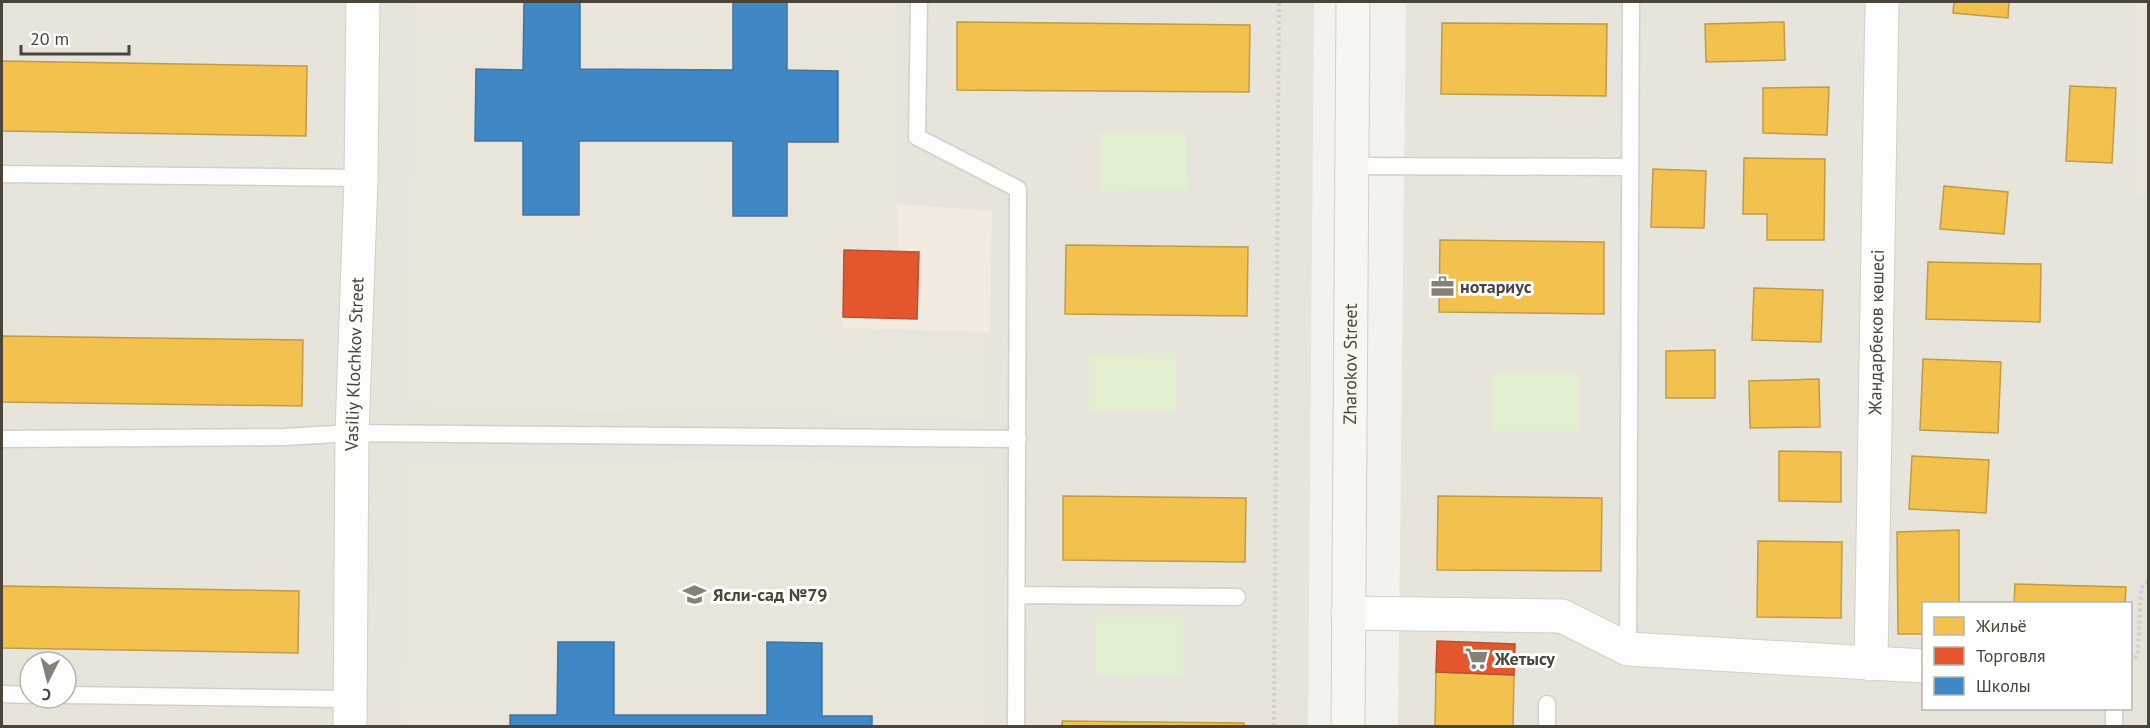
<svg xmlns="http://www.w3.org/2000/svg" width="2150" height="728" font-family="'PT Sans',sans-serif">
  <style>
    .residential { fill: #e7e4dc; fill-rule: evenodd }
    .commercial { fill: #f3ebdf }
    .education { fill: #eae5da }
    .green { fill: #e1eecf }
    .homes { fill: #f2c14e; stroke: #c09c48; stroke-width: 1.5 }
    .shops { fill: #e4572e; stroke: #b65131; stroke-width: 1.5 }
    .schools { fill: #3f88c5; stroke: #43749b; stroke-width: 1.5 }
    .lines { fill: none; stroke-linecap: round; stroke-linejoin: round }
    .lane-casing { stroke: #d2d0cb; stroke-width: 19 }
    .street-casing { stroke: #d2d0cb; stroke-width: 35 }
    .secondary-casing { stroke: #d3cfc5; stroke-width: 35 }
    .path { stroke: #d3d2cc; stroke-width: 4; stroke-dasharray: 3 3; stroke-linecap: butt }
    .lane { stroke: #fdfdfc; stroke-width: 16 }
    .street { stroke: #fdfdfc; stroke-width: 33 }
    .secondary { stroke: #f7f6f1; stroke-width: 33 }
    .labels { text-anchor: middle; stroke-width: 6; stroke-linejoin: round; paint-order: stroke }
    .poi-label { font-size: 18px; font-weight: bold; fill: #4b4439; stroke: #fff; text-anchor: start }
    .street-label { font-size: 18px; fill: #4b4439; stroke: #fff }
  </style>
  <rect width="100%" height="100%" fill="#f4f2ee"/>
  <path class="residential" d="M2 2H1314L1308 726H2ZM30 662H66V698H30Z
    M1406 2H2148V726H1398ZM1924 604H2130V708H1924Z"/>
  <path class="commercial" d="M896 204 992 211 990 332 842 328 844 250 897 252Z"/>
  <path class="education" d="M414 2H896L897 252 844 251 842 328 990 332 989 418 403 406Z
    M2136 2H2148V194H2134Z
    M403 459 989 464 986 726H401Z"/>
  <path class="green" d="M1099 133H1186L1187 190 1099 191Z
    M1176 353 1177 411 1089 412V354Z
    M1492 373H1580V431H1492Z
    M1095 617H1183V675L1096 676Z"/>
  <path class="homes" d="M1954 2H2009L2008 18 1953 13Z
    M957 22 1250 25 1249 92 957 90Z
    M1784 22 1785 60 1706 62 1705 24Z
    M1442 23 1607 24 1606 96 1441 94Z
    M2 61 307 66 306 136 2 131Z
    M2070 86 2116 88 2112 163 2066 161Z
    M1829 87 1827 135 1763 133V88Z
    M1744 158 1825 159 1824 240H1767V214H1743Z
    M1653 169 1706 171 1704 228 1651 227Z
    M1944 186 2008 192 2004 234 1940 229Z
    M1440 240 1604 242V314L1439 312Z
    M1066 245 1248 247 1247 316 1065 314Z
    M1928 262 2041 264 2040 322 1926 319Z
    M1754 288 1823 290 1821 342 1752 340Z
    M2 336 303 340 302 406 2 402Z
    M1715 350V398H1666V351Z
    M1923 359 2001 362 1998 433 1920 430Z
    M1819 379 1820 427 1750 428 1749 381Z
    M1779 451 1841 452V502L1779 501Z
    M1912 456 1989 460 1986 513 1909 509Z
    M1063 496 1246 498 1245 562 1063 560Z
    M1438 496 1602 498 1601 571 1437 570Z
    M1959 530V604H1924V634H1898L1897 532Z
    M1758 541 1842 542 1841 618 1757 617Z
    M2015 584 2126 587 2125 604H2014Z
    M2 586 299 591 298 653 2 648Z
    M1436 672 1514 675 1513 726H1435Z
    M1062 721 1244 723V726H1062Z"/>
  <path class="shops" d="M844 250 919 252 917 319 843 317Z
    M1437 641 1515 644 1514 675 1436 672Z"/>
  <path class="schools" d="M524 2H580V69L733 70V2H787V70L838 71V142H787V216H733V141H579V215H523V141H475L476 69 523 70Z
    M558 642H614V715H767V642L822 643V716H872V726H510V715H557Z"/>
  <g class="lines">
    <defs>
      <path id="lane" d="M919 2 917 137 1018 189 1016 726
        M1352 166 1629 167
        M2 174 361 178
        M2 439 284 437 352 433 1018 439
        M1017 595 1237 597
        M1628 649 1631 2
        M2 694 30 695
        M66 695 351 699
        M2114 708V726
        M1547 726V704"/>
      <g id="street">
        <path d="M1348 613 1562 616 1628 649 1924 666"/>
        <path id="s1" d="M1871 664 1882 2"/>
        <path id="s2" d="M350 726 352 433 361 178 363 2"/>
      </g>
      <g id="secondary">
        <path id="s3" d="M1348 726 1353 2"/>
      </g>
    </defs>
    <use href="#lane" class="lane-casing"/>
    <use href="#street" class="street-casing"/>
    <use href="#secondary" class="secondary-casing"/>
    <path class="path" d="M2130 662 2138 655 2141 588 2148 582
      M1274 726 1279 2"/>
    <use href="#lane" class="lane"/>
    <use href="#street" class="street"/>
    <use href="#secondary" class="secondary"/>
  </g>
  <defs>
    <symbol id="office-bare" viewBox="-9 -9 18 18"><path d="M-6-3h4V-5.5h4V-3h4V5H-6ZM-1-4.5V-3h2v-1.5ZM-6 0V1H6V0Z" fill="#868178" stroke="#fff" stroke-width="2.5" paint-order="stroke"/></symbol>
    <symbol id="school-bare" viewBox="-9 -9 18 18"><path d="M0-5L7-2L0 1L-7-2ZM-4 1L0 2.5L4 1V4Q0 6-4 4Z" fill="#868178" stroke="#fff" stroke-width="2.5" paint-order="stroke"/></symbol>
    <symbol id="supermarket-bare" viewBox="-9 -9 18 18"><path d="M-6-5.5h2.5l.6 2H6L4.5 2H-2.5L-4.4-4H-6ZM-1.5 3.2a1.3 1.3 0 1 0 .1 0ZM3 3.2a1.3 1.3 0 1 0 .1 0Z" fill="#868178" stroke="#fff" stroke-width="2.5" paint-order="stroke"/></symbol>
  </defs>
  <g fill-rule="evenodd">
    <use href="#office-bare" x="1426" y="270" width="33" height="33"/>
    <use href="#school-bare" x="678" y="578" width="33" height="33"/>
    <use href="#supermarket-bare" x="1460" y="642" width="33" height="33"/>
  </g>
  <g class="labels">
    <g class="poi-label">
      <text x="1460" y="293">нотариус</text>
      <text x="713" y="601">Ясли-сад №79</text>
      <text x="1495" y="665">Жетысу</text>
    </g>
    <g class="street-label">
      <text dy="6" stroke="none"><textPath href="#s1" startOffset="332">Жандарбеков көшесі</textPath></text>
      <text dy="6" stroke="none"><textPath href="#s2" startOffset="362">Vasiliy Klochkov Street</textPath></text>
      <text dy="6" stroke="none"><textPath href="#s3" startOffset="362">Zharokov Street</textPath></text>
    </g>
  </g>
  <rect width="2150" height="728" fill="none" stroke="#4b4439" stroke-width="6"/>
  <rect x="1922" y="602" width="210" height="108" fill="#ffffff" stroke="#b7b4b0" stroke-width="1.5"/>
  <rect x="1934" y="617" width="30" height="18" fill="#f2c14e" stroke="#b7b4b0" stroke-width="1.5"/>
  <text x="1976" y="632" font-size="18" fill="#4b4439">Жильё</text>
  <rect x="1934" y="647" width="30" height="18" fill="#e4572e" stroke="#b7b4b0" stroke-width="1.5"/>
  <text x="1976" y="662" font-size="18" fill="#4b4439">Торговля</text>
  <rect x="1934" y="677" width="30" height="18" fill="#3f88c5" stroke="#b7b4b0" stroke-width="1.5"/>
  <text x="1976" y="692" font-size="18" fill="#4b4439">Школы</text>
  <g transform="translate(48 680) rotate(186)"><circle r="28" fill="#ffffff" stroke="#b7b4b0" stroke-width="1.5"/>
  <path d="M0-4.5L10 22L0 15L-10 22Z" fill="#868178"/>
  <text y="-9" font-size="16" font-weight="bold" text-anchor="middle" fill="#4b4439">С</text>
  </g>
  <path d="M21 45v9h108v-9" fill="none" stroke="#4b4439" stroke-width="3"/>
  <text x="30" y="45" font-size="18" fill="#4b4439" stroke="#ffffff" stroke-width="4.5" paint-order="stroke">20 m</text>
</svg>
